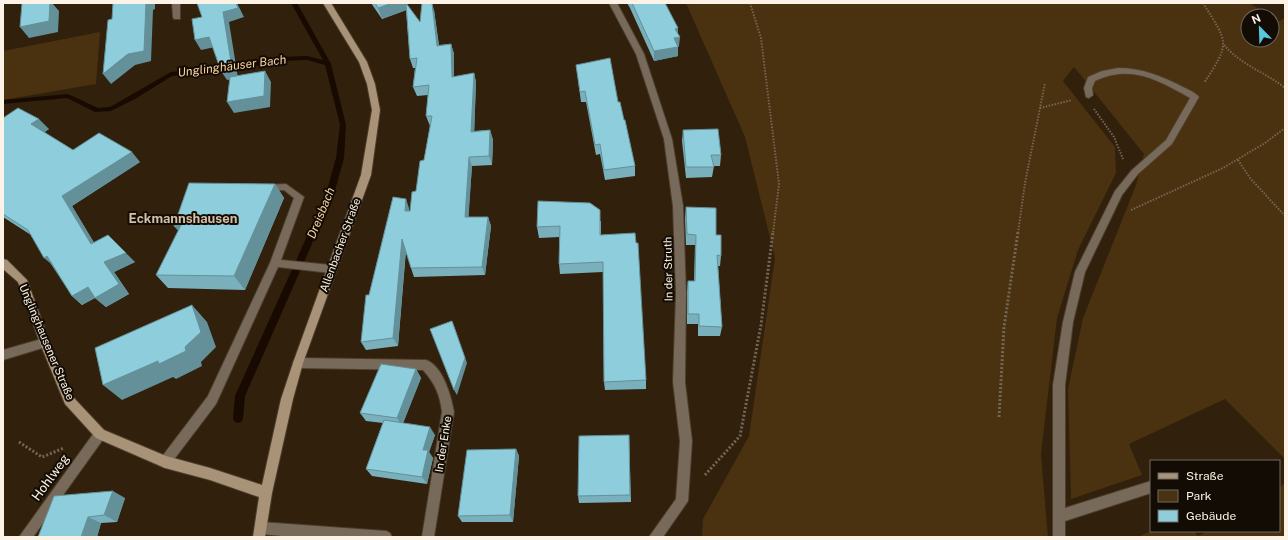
<svg xmlns="http://www.w3.org/2000/svg" width="1288" height="540" font-family="'Public Sans',sans-serif">
  <style>
    .green { fill: #4a310f }
    .lines { fill: none; stroke-linecap: round; stroke-linejoin: round }
    .stream { fill: #180a00; fill-rule: evenodd }
    .service-casing { stroke: #4d3d2a; stroke-width: 2 }
    .minor-casing { stroke: #4d3d2a; stroke-width: 2 }
    .secondary-casing { stroke: #4d3d2a; stroke-width: 2 }
    .path-far1 { stroke: #756756; stroke-width: 2; stroke-dasharray: 1.5 1.5; stroke-linecap: butt }
    .path { stroke: #756756; stroke-width: 3; stroke-dasharray: 2 2; stroke-linecap: butt }
    .service { fill: #786a5a; fill-rule: evenodd }
    .minor { fill: #786a5a; fill-rule: evenodd }
    .secondary { fill: #a99378; fill-rule: evenodd }
    .wall { fill: #7ab0bc }
    .shaded-wall { fill: #639099 }
    .building { fill: #8ecddb; stroke: #639099 }
    .labels { text-anchor: middle; stroke-width: 4; stroke-linejoin: round; paint-order: stroke }
    .street-label { font-size: 11px; fill: #fcf2e5; stroke: #120c04 }
    .water-label { font-size: 12px; font-style: italic; fill: #fbd2a2; stroke: #120c04 }
    .quarter-label { font-size: 13px; font-weight: bold; fill: #d4bfa7; stroke: #120c04 }
    .near-street-label { font-size: 13px; fill: #fcf2e5; stroke: #120c04 }
  </style>
  <rect width="100%" height="100%" fill="#30200c"/>
  <path class="green" d="M686 3H1249L1272 16H1248V40H1272V16L1279 21 1285 18V459L1225 399 1129 444 1142 475 1071 499 1068 389 1083 318 1136 185 1144 154 1074 67 1063 81 1115 147 1116 173 1078 250 1057 318 1041 454 1048 537H702L703 519 749 436 775 258 745 137Z
    M100 32 96 84 3 100V51Z
    M1285 483V537H1138L1151 531H1194L1198 536 1207 531H1279V487Z"/>
  <g class="lines">
    <path class="stream" d="M291 3H297L331 64 346 125 344 158 334 194 245 396 243 419 241 422 238 423 235 422 233 419 235 396 326 194 336 158 340 125 325 65 307 60 280 61 229 71 172 76 135 99 111 111 95 112 67 98 3 104V100L68 94 98 108 110 107 171 72 229 67 280 57 307 56 323 60Z"/>
    <defs>
      <path id="service" d="M1118 68C1142 68 1162 76 1183 87 1189 90 1195 92 1199 97L1172 144 1138 174 1122 195 1085 272 1073 322 1065 385V508L1151 481V493L1065 521V537H1053V385L1063 322 1075 272 1115 191 1132 170 1166 140 1190 98C1158 80 1131 64 1095 81L1092 88 1093 95 1089 98 1086 97 1084 88 1088 77 1102 71Z
        M286 184 304 197 281 260 331 265 335 266 336 269 335 272 331 273 278 267 216 404 169 466 165 468 161 466 159 462 161 458 208 396 270 263 294 198 284 190 264 191 259 188 264 185Z"/>
      <path id="minor" d="M172 3H180V19H174L173 17Z
        M609 3H617L644 54 672 139 683 206 686 294 685 382 692 441 688 501 663 537H649L676 499 680 441 673 382 676 294 673 206 664 139 636 54Z
        M45 338 49 340 50 343 49 346 3 360V350Z
        M298 358 426 360C443 366 451 396 454 412L434 537H422L442 412C440 395 435 383 423 370L298 368 294 366 293 363 294 360Z
        M100 429 104 430 106 434 104 438 33 537H19L96 430Z
        M261 522 386 531 390 533 392 537H293L261 534 257 532 255 528 257 524Z"/>
      <path id="secondary" d="M323 3H331L367 62 375 84 380 110 371 175 303 363 293 399 272 493 265 537H253L259 497 210 480 165 468 96 438 65 404 40 343 18 282 3 269V259L7 260 27 280 50 343 73 397 104 430 166 456 210 468 262 485 281 399 293 363 361 175 372 110 367 84 359 62Z"/>
    </defs>
    <use href="#service" class="service-casing"/>
    <use href="#minor" class="minor-casing"/>
    <use href="#secondary" class="secondary-casing"/>
    <path class="path-far1" d="M750 3 761 38 779 184 773 233
      M1203 3C1228 43 1231 42 1204 83
      M1224 45C1241 65 1265 72 1285 88
      M1040 108 1072 100
      M1094 109 1114 137 1123 159
      M1238 160 1250 178 1285 216
      M1131 210 1223 168 1265 143 1285 128
      M1018 233 1025 183 1045 83"/>
    <path class="path" d="M999 417 1004 327 1018 232
      M19 442 42 457 64 448
      M705 475 740 436 761 325 773 232"/>
    <use href="#service" class="service"/>
    <use href="#minor" class="minor"/>
    <use href="#secondary" class="secondary"/>
  </g>
  <path class="wall" d="M371 3H405L406 6 420 22 434 10 439 45 451 44 454 54V77L474 73 476 82 474 131 490 130 493 140 492 165 472 166 468 217H488L491 226 485 275 414 277 411 268 406 251 398 346 366 350 361 342 369 295 409 208V211H410L416 191 424 160 430 126 426 116 428 95 417 96 413 87 415 68H413L410 59 406 10 382 19Z
    M627 3H665L678 34 679 46 678 47V56L654 61 630 8Z
    M576 65 618 102 635 166V176L605 180 600 154 596 155 586 102H581Z
    M3 118 49 129 44 132 73 150 140 162 72 206 94 243 135 262 114 272 129 294 106 307 95 298 82 305 72 296 51 264 31 235 3 217Z
    M683 130 721 155 720 166H714L712 177 686 178 682 141Z
    M275 184 284 198 245 290 168 288 156 275 179 231 174 226Z
    M686 207 716 235 721 256 720 266H718L722 327 720 336H698V324H687V291L688 281H694L695 245H686L685 218Z
    M601 221V235L646 380V389L605 390 604 382 603 272 560 274 559 264V237L539 238 537 227Z
    M416 369 421 378 403 423 435 435 429 452 433 458 427 484 372 476 366 469 383 423 366 421 360 413Z
    M629 435 631 502 579 503 578 496Z
    M516 449 519 456 513 522H462L458 516Z
    M125 498 117 522 101 523 97 537H38Z"/>
  <path class="shaded-wall" d="M45 3H52L59 11 58 32 29 38 20 27Z
    M146 3H155V9L153 10 151 61 135 65 111 84 103 74 128 54Z
    M236 3H237L244 17 229 22 238 78 227 80 221 71 223 12Z
    M392 3H405L407 10 382 19 378 8Z
    M432 3 434 10 440 55 437 46Z
    M678 28V37H680L679 46 673 48 674 38 675 29Z
    M209 37 215 47 201 50 195 40Z
    M451 44 454 54V87L452 77Z
    M678 47V56L654 61V51Z
    M265 71 271 82 270 107 234 113 227 102Z
    M474 73 476 82 474 141 471 132Z
    M39 119 49 129 41 135 31 124Z
    M490 130 493 140 492 165 489 156Z
    M132 152 140 162 72 206 101 254 91 244 62 196Z
    M469 157 472 166 468 226 465 217Z
    M275 184 284 198 245 290 234 276Z
    M406 199 409 208 408 220 405 211Z
    M488 217 491 226 485 275 482 267Z
    M183 221 186 239 174 226Z
    M402 239 406 248 398 346 393 338Z
    M126 253 135 262 114 272 129 294 106 307 95 298 104 262Z
    M47 256 55 267 44 258Z
    M88 287 98 296 82 305 72 296Z
    M192 305 207 322 216 347 201 362 202 366 176 379 173 377 122 400 103 385 185 347Z
    M454 326 467 363 457 395 454 390Z
    M416 369 421 378 402 426 397 418Z
    M430 427 435 435 429 452 433 458 427 484 422 477 423 450Z
    M516 449 519 456 513 522 510 515Z
    M113 491 125 498 117 522 104 515Z
    M88 517 101 523 97 537H81Z"/>
  <path class="building" d="M22 3H50L49 21 20 27Z
    M113 3H146L144 51 128 54 103 74 108 20 112 19Z
    M197 3H236L238 8 223 12 232 68 221 71 209 37 195 40 192 19 202 17Z
    M375 3H392L378 8Z
    M406 3 420 22 422 3H432L437 46 451 44 452 77 474 73 471 132 490 130 489 156 469 157 465 217H488L482 267 411 268 402 239 393 338 361 342 366 295H369L393 197 406 199 405 211H410L412 192 416 191 420 161 424 160 432 116H426L429 85 413 87 417 58 410 59Z
    M632 3H665L678 28 675 29 680 37 674 38 678 47 654 51Z
    M610 58 618 102H620L624 120H625L635 166 604 170 600 144 595 145 585 91 580 92 576 65Z
    M265 71 264 96 227 102 230 77Z
    M18 108 39 119 31 124 73 150 99 133 132 152 62 196 91 244 108 235 126 253 104 262 119 284 95 298 88 287 72 296 47 256 44 258 28 230 3 214V118Z
    M718 129 721 155H711L714 167H686L683 130Z
    M189 183 275 184 234 276 156 275 183 221 174 226Z
    M538 201 590 203 600 210V235L635 233 636 243H638L646 380 604 382 603 262 559 264 560 226 537 227Z
    M686 207 716 208V235H721V256L717 255 722 327 699 326V314H688V281H695L696 235 687 234Z
    M192 305 201 332 185 347 186 351 159 364 158 361 103 385 95 348Z
    M452 321 465 358 454 390 430 329Z
    M381 364 416 369 397 418 360 413Z
    M384 420 430 427 423 450H428L422 477 366 469Z
    M629 435 630 495 578 496 579 436Z
    M516 449 510 515 458 516 467 450Z
    M113 491 104 515 88 517 81 537H38L54 496Z"/>
  <g class="labels">
    <g class="street-label">
      <text transform="translate(340 245) rotate(-70)" y="4">Allenbacher Straße</text>
      <text transform="translate(668 269) rotate(-91)" y="4">In der Struth</text>
      <text transform="translate(47 342) rotate(67)" y="4">Unglinghausener Straße</text>
      <text transform="translate(443 444) rotate(-81)" y="4">In der Enke</text>
    </g>
    <g class="water-label">
      <text transform="translate(232 66) rotate(-7)" y="4">Unglinghäuser Bach</text>
      <text transform="translate(321 213) rotate(-68)" y="4">Dreisbach</text>
    </g>
    <g class="quarter-label">
      <text x="183" y="223">Eckmannshausen</text>
    </g>
    <g class="near-street-label">
      <text transform="translate(50 477) rotate(-54)" y="5">Hohlweg</text>
    </g>
  </g>
  <rect width="1288" height="540" fill="none" stroke="#fcf2e5" stroke-width="8"/>
  <rect x="1150" y="460" width="130" height="72" fill="#120c04" stroke="#70685e"/>
  <rect x="1158" y="473" width="20" height="6" fill="#a99378" stroke="#70685e"/>
  <text x="1186" y="480" font-size="12" fill="#fcf2e5">Straße</text>
  <rect x="1158" y="490" width="20" height="12" fill="#4a310f" stroke="#70685e"/>
  <text x="1186" y="500" font-size="12" fill="#fcf2e5">Park</text>
  <rect x="1158" y="510" width="20" height="12" fill="#8ecddb" stroke="#70685e"/>
  <text x="1186" y="520" font-size="12" fill="#fcf2e5">Gebäude</text>
  <g transform="translate(1260 28) rotate(337)"><circle r="19" fill="#120c04" stroke="#70685e"/>
  <path d="M0-3L7 15L0 10L-7 15Z" fill="#56c9e1"/>
  <text y="-6" font-size="11" font-weight="bold" text-anchor="middle" fill="#fcf2e5">N</text>
  </g>
</svg>
